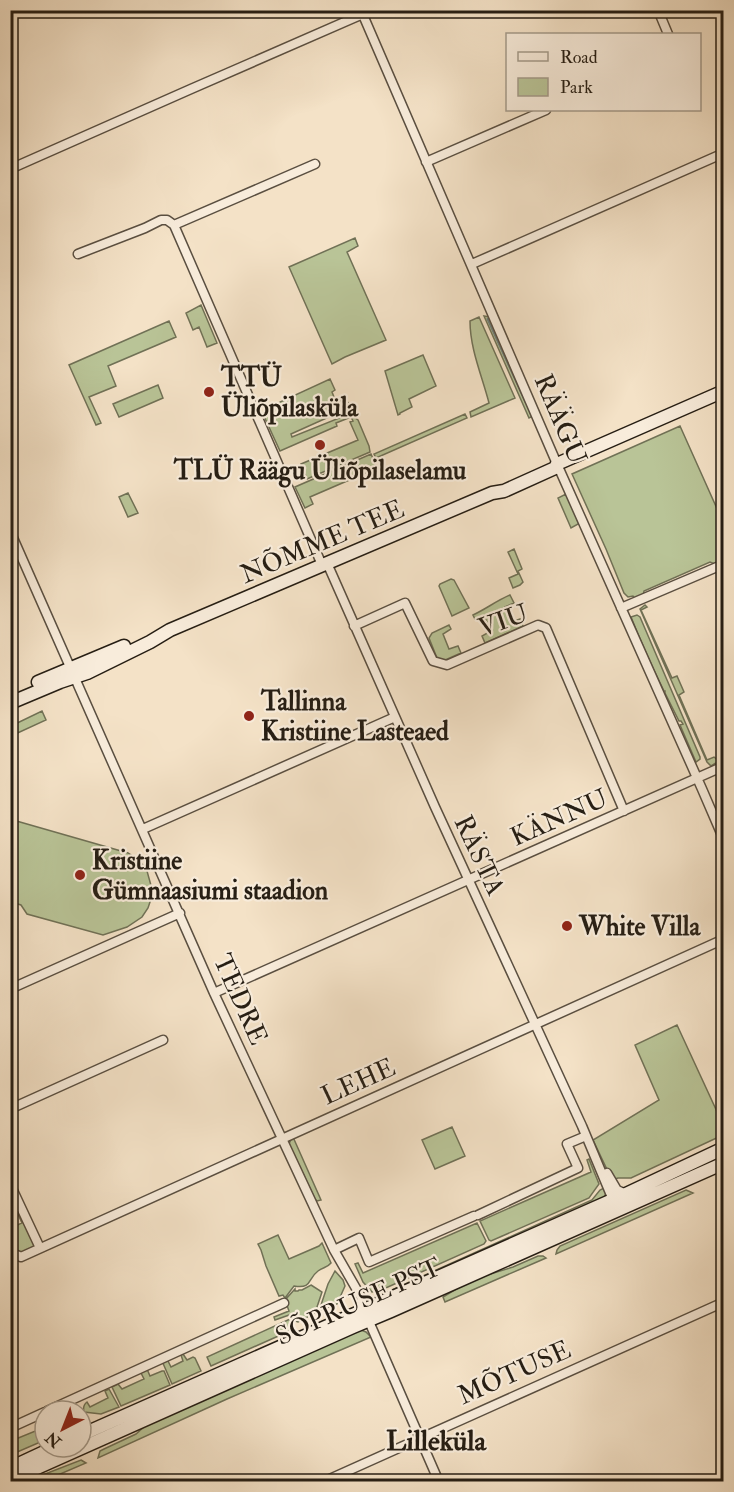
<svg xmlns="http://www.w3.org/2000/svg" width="734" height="1492" font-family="'IM FELL Double Pica',serif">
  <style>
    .green { fill: #b9c497; stroke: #707156; stroke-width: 1.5 }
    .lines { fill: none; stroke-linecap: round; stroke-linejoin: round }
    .stream { stroke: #6e7d79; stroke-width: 3 }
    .street-casing { stroke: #5a4f41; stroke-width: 11 }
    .secondary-casing { stroke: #261e14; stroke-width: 15 }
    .street { stroke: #f8ecdb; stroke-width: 8 }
    .secondary { stroke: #f8ecdb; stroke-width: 12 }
    .poi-dot { fill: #8f2418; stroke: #f8ecdb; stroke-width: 2 }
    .labels { text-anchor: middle; stroke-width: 4.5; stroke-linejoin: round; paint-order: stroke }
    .poi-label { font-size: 26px; font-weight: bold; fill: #261e14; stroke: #f8ecdb; text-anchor: start }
    .street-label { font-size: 26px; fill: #261e14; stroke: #f8ecdb }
    .quarter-label { font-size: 28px; font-weight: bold; fill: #261e14; stroke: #f8ecdb }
  </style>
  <rect width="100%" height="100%" fill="#f4e2c7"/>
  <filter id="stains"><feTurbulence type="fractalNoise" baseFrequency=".00333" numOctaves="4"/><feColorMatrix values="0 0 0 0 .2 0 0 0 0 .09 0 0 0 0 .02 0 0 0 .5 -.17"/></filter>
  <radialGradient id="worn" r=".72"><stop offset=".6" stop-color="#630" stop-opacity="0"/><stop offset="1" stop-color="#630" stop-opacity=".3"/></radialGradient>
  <path class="green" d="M355 238 358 246 347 252 386 340 345 357 332 364 289 267Z
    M201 305 217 343 207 347 199 327 193 330 186 313Z
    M484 316 490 317 533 416 529 418Z
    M479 317 515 398 471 417 470 412 489 403C482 376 470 349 470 321Z
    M169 321 176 337 108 366 116 386 89 397 101 423 96 425 69 365Z
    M423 355 436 386 409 399 412 407 400 413V414L398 415 385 371Z
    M330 379 335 390 332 392 336 402 345 399 350 405 349 408 291 434 292 437 349 414 358 420 369 446 370 452 307 479 301 464 358 440 350 422 353 421 351 417 336 423 337 426 280 451 263 414 276 407 280 402Z
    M158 385 163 398 119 417 113 404Z
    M465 414 467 418 376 458 374 454Z
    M680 426 723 522V561L715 564 710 562 644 591 643 596 635 599 633 596 628 597 624 593 606 549 572 474Z
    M371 454 377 468 310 497 313 504 305 508 295 487Z
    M128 493 138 513 128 517 119 497Z
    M566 494 580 523 571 528 558 498Z
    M514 549 522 569 518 571 523 582 520 585 513 588 509 578 518 574 508 552Z
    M451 579 454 580 469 608 452 616 439 586 440 584Z
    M510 595 514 603 505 607 512 622 520 619 523 626 485 643 482 636 491 631 484 616 475 619 473 615C486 609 496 601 510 595Z
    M645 605 647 607 641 610 672 678 677 676 684 692 679 695 707 760 714 757 719 761 711 766 707 762 640 609Z
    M637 615 640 617 700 757V759L696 762 680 725 683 724 681 721H679L665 693V691H664C652 667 641 642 631 617Z
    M449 625 451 629 443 634 449 649 458 646 461 653 443 661 437 658 429 638 432 633Z
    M42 711 46 720 11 736V726Z
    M13 820 128 853 140 861 147 871 152 889 151 899 148 908 142 917 127 927 103 935 27 914 21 905 11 902 10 821Z
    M677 1025 720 1118 723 1117V1135L631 1178H618L612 1180 593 1140 659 1100 635 1045Z
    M452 1127 465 1156 435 1169 422 1140Z
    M293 1137 321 1200 317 1201 315 1199 289 1144 291 1139Z
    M589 1159 599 1184 589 1198 500 1237 491 1241 489 1240 480 1221 591 1172 587 1160Z
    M604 1188 606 1194 602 1200 387 1296 385 1293 592 1200 600 1190Z
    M686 1190 693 1193 556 1254 557 1250 560 1246Z
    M10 1191 35 1245 34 1248C23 1253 22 1253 11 1248V1228L22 1223 11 1199Z
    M477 1223 486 1241 484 1244 379 1291 372 1292 363 1282 355 1264 358 1263 363 1273Z
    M278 1235 289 1259 319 1246 322 1243 331 1263C327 1268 323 1267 318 1271 307 1279 313 1289 294 1286L285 1298 283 1295 279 1296 266 1266 261 1250 258 1244Z
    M538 1256H543L546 1258 445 1302 443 1297 471 1280 513 1267Z
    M335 1271 343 1280 345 1286 337 1304 319 1311 328 1284Z
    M311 1285 322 1292 315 1313 298 1322 295 1321 292 1314 275 1320 274 1317 289 1311 285 1300 295 1289V1291H298L299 1290H302Z
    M290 1319 294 1329 211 1366 207 1357Z
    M361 1330 366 1332 371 1337 227 1399 98 1458 100 1451 104 1449 136 1434 146 1425Z
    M183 1354 187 1360 193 1357 195 1358 201 1371 172 1384 162 1361 167 1359 171 1367 183 1361 181 1355Z
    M147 1369 150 1376 162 1371H164L170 1385 121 1406 112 1387 118 1384 122 1389 144 1379 141 1373Z
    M109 1389 119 1407 101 1414 84 1412C83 1408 83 1405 87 1402L90 1407 108 1398 105 1391Z
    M45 1427V1440L15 1453 11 1441Z
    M81 1460 86 1463 44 1481H27Z"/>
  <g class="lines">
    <path class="stream" d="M488 319 526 402"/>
    <defs>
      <path id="street" d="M658 10 668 34
        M363 15 557 464 702 789 724 840
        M426 162 546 110
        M10 169 191 89 372 10
        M174 225 322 565
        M78 254 145 228 161 220H167L174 225 315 164
        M472 264 724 153
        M10 531 214 993 334 1250 361 1297 364 1310 439 1482
        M327 563 435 807 582 1126 613 1200
        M621 608 724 564
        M354 626 405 603 433 661 447 665 538 625 546 628 624 811
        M143 829 395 717
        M10 989 180 913
        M214 993 724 766
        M10 1109 163 1040
        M607 1173 617 1190 626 1194
        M10 1184 40 1248
        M478 1215 578 1168 567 1144 586 1136
        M334 1250 359 1238 369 1262 474 1216
        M10 1252 21 1257 724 939
        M47 1411 284 1303
        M10 1428 45 1412
        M323 1482 724 1302"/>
      <path id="secondary" d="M38 682 124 646
        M10 703 60 682 87 673 150 642 170 630 492 493 504 491 555 468 557 464 724 391
        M81 1435 626 1194 724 1148
        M10 1468 55 1447
        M10 1480 353 1327 391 1311 724 1163"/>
    </defs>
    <use href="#street" class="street-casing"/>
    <use href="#secondary" class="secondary-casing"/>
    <use href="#street" class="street"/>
    <use href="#secondary" class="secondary"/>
  </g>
  <g class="poi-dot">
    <circle cx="209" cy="392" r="6"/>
    <circle cx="320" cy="445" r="6"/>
    <circle cx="249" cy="716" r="6"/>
    <circle cx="80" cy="875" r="6"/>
    <circle cx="567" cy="926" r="6"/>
  </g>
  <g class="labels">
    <g class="poi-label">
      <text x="221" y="386">TTÜ<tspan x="221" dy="30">Üliõpilasküla</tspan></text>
      <text x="320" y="479" text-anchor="middle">TLÜ Räägu Üliõpilaselamu</text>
      <text x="261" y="710">Tallinna<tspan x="261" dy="30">Kristiine Lasteaed</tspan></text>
      <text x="92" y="869">Kristiine<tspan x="92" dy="30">Gümnaasiumi staadion</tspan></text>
      <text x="579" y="935">White Villa</text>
    </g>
    <g class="street-label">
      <text transform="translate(561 419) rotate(67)" y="9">RÄÄGU</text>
      <text transform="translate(322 541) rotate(-23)" y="9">NÕMME TEE</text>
      <text transform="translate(503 620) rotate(-19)" y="9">VIU</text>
      <text transform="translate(559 817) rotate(-24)" y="9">KÄNNU</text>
      <text transform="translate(480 855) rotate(65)" y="9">RÄSTA</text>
      <text transform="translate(241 999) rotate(66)" y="9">TEDRE</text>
      <text transform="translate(358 1081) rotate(-24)" y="9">LEHE</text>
      <text transform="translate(358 1301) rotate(-24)" y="9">SÕPRUSE PST</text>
      <text transform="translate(514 1372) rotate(-24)" y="9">MÕTUSE</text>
    </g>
    <g class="quarter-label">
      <text x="436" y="1450">Lilleküla</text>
    </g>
  </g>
  <rect width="734" height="1492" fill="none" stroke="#f4e2c7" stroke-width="36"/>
  <rect x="12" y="12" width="710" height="1468" fill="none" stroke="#261e14" stroke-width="3"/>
  <rect x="18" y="18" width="698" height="1456" fill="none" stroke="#261e14" stroke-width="1.5"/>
  <rect x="506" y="33" width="195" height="78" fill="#f8ecdb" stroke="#a49a8b" stroke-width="1.5"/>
  <rect x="518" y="52" width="30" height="9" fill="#f8ecdb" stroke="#a49a8b" stroke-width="1.5"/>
  <text x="560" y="63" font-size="18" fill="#261e14">Road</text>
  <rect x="518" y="78" width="30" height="18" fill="#b9c497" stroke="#a49a8b" stroke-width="1.5"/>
  <text x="560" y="93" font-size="18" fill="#261e14">Park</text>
  <g transform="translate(63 1429) rotate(222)"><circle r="28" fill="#f8ecdb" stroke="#a49a8b" stroke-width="1.5"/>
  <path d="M0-4.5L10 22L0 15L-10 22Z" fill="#8f2418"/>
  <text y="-9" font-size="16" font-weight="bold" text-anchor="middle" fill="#261e14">N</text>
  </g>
  <rect width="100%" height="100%" filter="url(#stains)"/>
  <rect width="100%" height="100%" fill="url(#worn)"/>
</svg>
